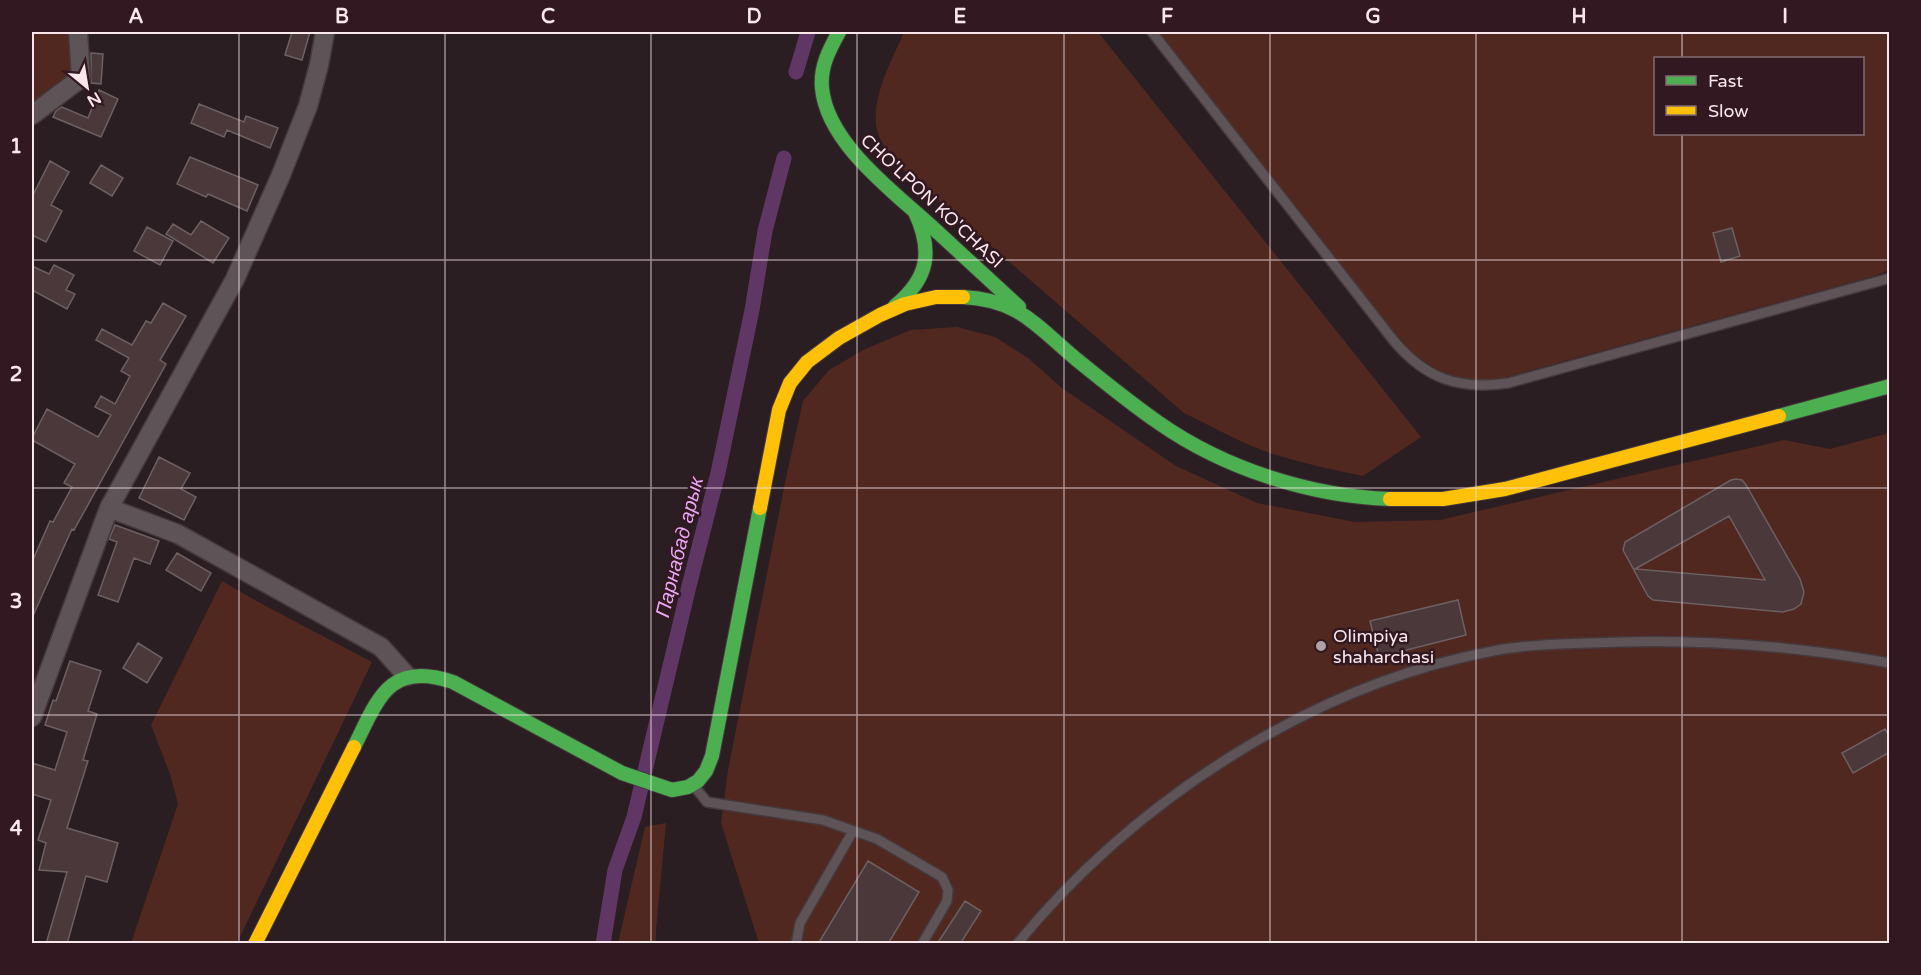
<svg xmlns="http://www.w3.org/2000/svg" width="1921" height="975" font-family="'Varela Round',sans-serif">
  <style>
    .green { fill: #51281f; fill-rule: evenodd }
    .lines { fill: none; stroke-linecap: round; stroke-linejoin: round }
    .canal { stroke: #5f3664; stroke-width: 15 }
    .building { fill: #4b383b; stroke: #6c6062; stroke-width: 1.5; fill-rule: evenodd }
    .lane-casing { stroke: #45393d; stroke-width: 12 }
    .street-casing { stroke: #45393d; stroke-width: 21 }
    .fast-casing { stroke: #45393d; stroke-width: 16 }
    .slow-casing { stroke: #45393d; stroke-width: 16 }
    .lane { stroke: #5e5356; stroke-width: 9 }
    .street { stroke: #5e5356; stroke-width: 18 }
    .fast { stroke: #4caf50; stroke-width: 14 }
    .slow { stroke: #ffc107; stroke-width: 14 }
    .grid { fill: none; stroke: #f9e7ec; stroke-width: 1.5; stroke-opacity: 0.55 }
    .poi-dot { fill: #b1a1a5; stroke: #311821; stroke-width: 2 }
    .labels { text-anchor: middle; stroke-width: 5; stroke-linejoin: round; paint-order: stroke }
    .street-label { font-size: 18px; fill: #f9e7ec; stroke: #311821 }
    .poi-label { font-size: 18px; fill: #f9e7ec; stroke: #311821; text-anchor: start }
    .water-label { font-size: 20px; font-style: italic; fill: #eaa8f4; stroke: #311821 }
    .neatline { fill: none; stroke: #f9e7ec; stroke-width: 2 }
    .grid-label { font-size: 20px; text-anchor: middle; font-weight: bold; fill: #f9e7ec }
  </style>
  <rect width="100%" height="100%" fill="#2b1e22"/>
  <path class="green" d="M32 32H76V75L32 107Z
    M904 32H1098L1421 437 1363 476C1333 470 1303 463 1273 454 1242 444 1213 427 1184 413L902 169C892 157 878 141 876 125 873 93 892 60 904 32Z
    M1158 32H1889V270L1874 276 1503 378C1458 385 1427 370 1397 337ZM1656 58H1862V134H1656Z
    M957 327 995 337 1028 358 1062 388 1176 466 1257 503 1355 522 1440 520 1784 440 1830 449 1889 433V943H759L721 823 728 770 786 478 803 401 829 370 865 349 911 330Z
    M222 581 260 603 372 662 237 943H131L178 804 170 774 151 725Z
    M666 823 656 930V943H618L645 827Z"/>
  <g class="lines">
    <path class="canal" d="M796 72 808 32
      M603 944 615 870 634 817 689 586 718 473 752 310 765 231 784 158"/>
  </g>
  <path class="building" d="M292 32H310L302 60 285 55Z
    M91 53 103 54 101 84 91 83Z
    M99 90 118 99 101 137 53 117 56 111 62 107 88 118Z
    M199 104 244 122 246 116 278 128 270 148 227 130 224 137 191 123Z
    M190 157 258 185 247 211 208 194 206 197 177 184Z
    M50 161 69 172 51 205 62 211 46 242 32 235V197Z
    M101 165 123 178 112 196 90 183Z
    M201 221 229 238 213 263 166 234 173 224 191 235Z
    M147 227 173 241 160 265 134 251Z
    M1732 228 1740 256 1721 262 1713 233Z
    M54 265 74 275 66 290 75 294 67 309 32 290V266L49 274Z
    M163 303 186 316 160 360 166 364 74 530 72 529 32 618V562L50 521 53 522 72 487 64 483 75 464 32 440V438L47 409 98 437 111 415 95 407 101 396 115 404 130 376 121 371 129 358 96 340 102 329 132 345 146 321 151 323Z
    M159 457 190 473 181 489 196 497 184 520 139 498Z
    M1736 479 1742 480 1746 485 1800 579 1804 592 1801 604 1794 609 1783 612 1653 600 1648 596 1623 550 1625 542 1731 480ZM1729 516 1765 580 1635 569Z
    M115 525 159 541 150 564 134 558 118 602 98 595 117 542 109 539Z
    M177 553 211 573 201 591 166 570Z
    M1458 600 1466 635 1379 657 1370 621Z
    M138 643 162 658 147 683 123 668Z
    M70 661 101 671 88 711 97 714 83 760 88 761 67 828 118 843 107 882 86 876 67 944H46L67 872 39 870 46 843 38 840 51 800 32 794V763L55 770 67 732 45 725 53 700 56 701Z
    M1885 729 1890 737V752L1853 773 1842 753Z
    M868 861 919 892 888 944H818Z
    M965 901 981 911 960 944H937Z"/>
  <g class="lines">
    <defs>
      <path id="lane" d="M1152 32 1394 341C1426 379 1459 390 1508 383L1890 278
        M694 786 707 802 823 820 877 839 942 877 948 890 947 901 922 944
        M796 944 800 923 853 831
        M1017 944C1134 801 1311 685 1493 651 1524 645 1557 644 1590 643 1690 638 1791 645 1890 663"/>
      <path id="street" d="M32 115 81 78 78 32
        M109 508 235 279 281 175 308 106 319 65 325 32
        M32 717 109 508 178 534 381 647 407 676"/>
      <path id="fast" d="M839 32C829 50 820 67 822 88 827 143 893 191 931 226 960 253 990 280 1019 307
        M963 297C1020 300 1036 326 1076 359 1103 381 1130 403 1159 423 1225 469 1310 496 1390 499
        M895 306C929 278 933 251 915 212
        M1779 416 1890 386
        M354 747C378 699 389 660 453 682L622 773 672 790 688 787 698 781 706 771 712 756 760 508"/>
      <path id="slow" d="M1390 499H1443L1505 489 1779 416
        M760 508 779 410 790 383 807 362 839 338 880 315 905 304 936 297H963
        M255 944 354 747"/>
    </defs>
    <use href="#lane" class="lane-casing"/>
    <use href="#street" class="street-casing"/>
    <use href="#fast" class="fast-casing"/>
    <use href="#slow" class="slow-casing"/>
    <use href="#lane" class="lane"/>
    <use href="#street" class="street"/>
    <use href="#fast" class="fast"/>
    <use href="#slow" class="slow"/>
  </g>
  <path class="grid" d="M239 32V944M445 32V944M651 32V944M857 32V944M1064 32V944M1270 32V944M1476 32V944M1682 32V58M1682 134V944M32 260H1890M32 488H1890M32 715H1890"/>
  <circle class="poi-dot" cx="1321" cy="646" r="6"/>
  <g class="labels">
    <g class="street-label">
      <text transform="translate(932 201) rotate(43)" y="6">CHO'LPON KO'CHASI</text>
    </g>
    <g class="poi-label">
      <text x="1333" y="642">Olimpiya<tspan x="1333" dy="21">shaharchasi</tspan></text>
    </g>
    <g class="water-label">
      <text transform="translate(679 547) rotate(-76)" y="7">Парнабад арык</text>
    </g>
  </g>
  <rect width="1921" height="975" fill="none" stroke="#311821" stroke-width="66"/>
  <rect x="1654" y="57" width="210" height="78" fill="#311821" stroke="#816b72" stroke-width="1.5"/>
  <rect x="1666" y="76" width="30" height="9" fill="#4caf50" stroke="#816b72" stroke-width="1.5"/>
  <text x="1708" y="87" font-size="18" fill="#f9e7ec">Fast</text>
  <rect x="1666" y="106" width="30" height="9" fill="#ffc107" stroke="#816b72" stroke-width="1.5"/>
  <text x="1708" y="117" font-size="18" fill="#f9e7ec">Slow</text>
  <g transform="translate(87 87) rotate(150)" stroke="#311821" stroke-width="4.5" paint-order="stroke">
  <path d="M0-4.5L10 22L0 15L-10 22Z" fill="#f9e7ec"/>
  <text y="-9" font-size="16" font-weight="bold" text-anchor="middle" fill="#f9e7ec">N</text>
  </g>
  <rect x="33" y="33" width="1855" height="909" class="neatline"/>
  <g class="grid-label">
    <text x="136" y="23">A</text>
    <text x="342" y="23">B</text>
    <text x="548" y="23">C</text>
    <text x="754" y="23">D</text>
    <text x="960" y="23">E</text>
    <text x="1167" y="23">F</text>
    <text x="1373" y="23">G</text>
    <text x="1579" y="23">H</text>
    <text x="1785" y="23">I</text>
    <text x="16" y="153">1</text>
    <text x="16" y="381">2</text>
    <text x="16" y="608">3</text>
    <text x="16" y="835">4</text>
  </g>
</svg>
